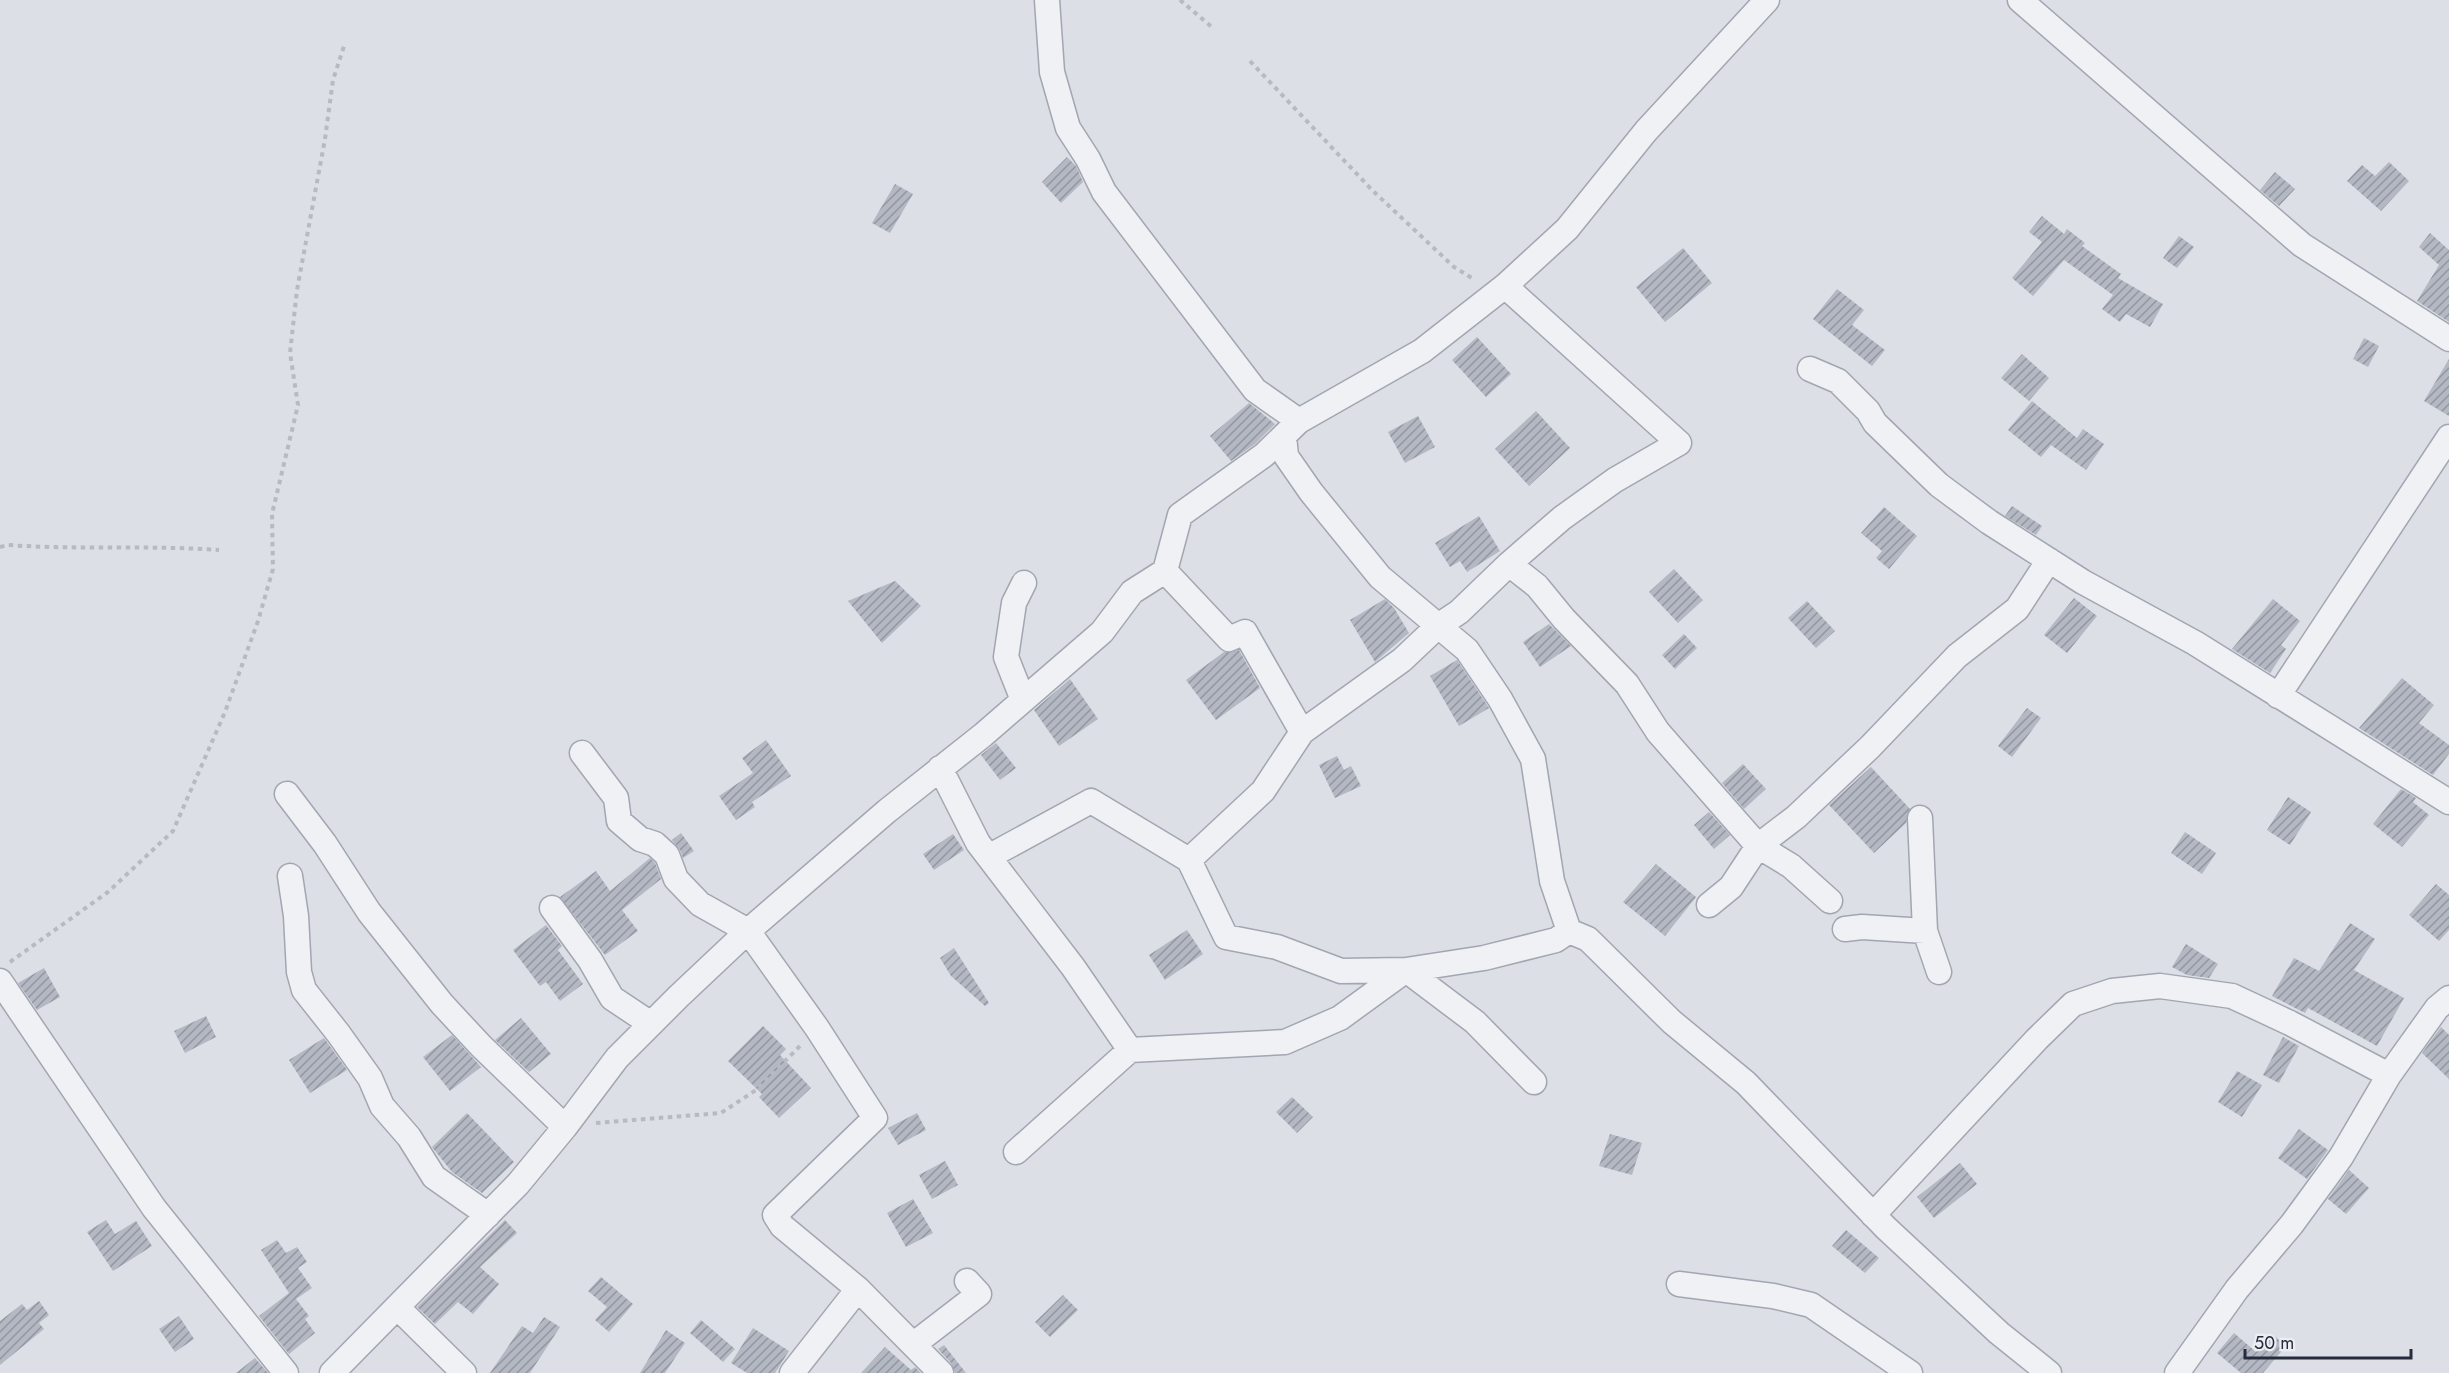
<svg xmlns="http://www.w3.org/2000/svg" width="2449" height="1373" font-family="Jost,sans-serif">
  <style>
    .building { fill: url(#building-hatch) }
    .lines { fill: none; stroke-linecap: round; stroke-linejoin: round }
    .street-casing { stroke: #a2a6b1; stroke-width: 27 }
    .path { stroke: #b7bac1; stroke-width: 4; stroke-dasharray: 4.5 4.5; stroke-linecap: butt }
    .street { stroke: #eff1f5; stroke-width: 24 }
  </style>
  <defs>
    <pattern id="building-hatch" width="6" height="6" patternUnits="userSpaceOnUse" patternTransform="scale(1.5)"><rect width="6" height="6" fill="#b4b8c3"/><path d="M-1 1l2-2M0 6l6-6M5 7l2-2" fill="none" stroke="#9296a0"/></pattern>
  </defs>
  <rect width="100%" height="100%" fill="#dddfe7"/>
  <path class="building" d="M1067 157 1076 166 1083 182 1061 203 1042 182Z
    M2389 162 2409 181 2381 211 2347 181 2362 165 2375 176Z
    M2275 172 2295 189 2279 206 2260 190Z
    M895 184 913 194 890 233 872 223Z
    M2042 216 2064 234 2067 229 2085 243 2082 246 2121 274 2118 278 2163 304 2150 327 2126 314 2120 322 2102 309 2113 295 2064 260 2033 296 2012 278 2042 242 2029 232Z
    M2430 233 2449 250V322L2417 301 2439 265 2419 247Z
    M2179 236 2194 247 2177 268 2163 258Z
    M1683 248 1712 283 1665 322 1636 287Z
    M1837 289 1864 310 1852 325 1885 350 1872 366 1813 319Z
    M1477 337 1511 374 1486 397 1452 360Z
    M2364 338 2379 346 2368 367 2353 359Z
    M2022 354 2049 378 2029 401 2001 378Z
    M2449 359V416L2424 401Z
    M2032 401 2077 438 2083 429 2104 444 2086 470 2051 445 2041 457 2008 430Z
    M1249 403 1275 424 1255 444 1231 461 1210 436Z
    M1536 411 1570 448 1529 486 1495 449Z
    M1418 416 1435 447 1405 463 1388 432Z
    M2012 506 2042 526 2036 535 2005 516Z
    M1884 507 1917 536 1889 569 1876 558 1882 551 1861 533Z
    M1479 516 1500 551 1467 572 1460 561 1450 567 1435 543Z
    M1674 569 1703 600 1678 623 1649 592Z
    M895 581 921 606 882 643 848 601Z
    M2074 598 2097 616 2067 653 2044 635Z
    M1385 599 1394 608 1409 633 1375 662 1350 620Z
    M2273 599 2300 621 2281 645 2286 649 2270 673 2232 649Z
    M1807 601 1835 631 1816 648 1788 618Z
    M1549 624 1571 646 1540 667 1523 642Z
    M1684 634 1697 648 1675 669 1662 655Z
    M1239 650 1260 688 1216 720 1186 680 1224 652Z
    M1457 660 1489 708 1459 726 1430 676Z
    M2402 678 2434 705 2419 723 2449 745V754L2433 775 2359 728Z
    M1070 679 1098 719 1059 746 1034 710Z
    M2027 708 2041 718 2012 757 1998 746Z
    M766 740 791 776 752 802 755 807 736 820 719 796 753 773 742 758Z
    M996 743 1016 768 1000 780 981 755Z
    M1337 756 1344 770 1351 766 1361 786 1335 798 1319 765Z
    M1743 764 1766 789 1744 809 1722 783Z
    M1871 767 1910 809 1906 823 1874 853 1829 805Z
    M2401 789 2416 798 2413 802 2429 815 2402 847 2373 824Z
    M2288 797 2311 812 2290 845 2267 830Z
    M1709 812 1730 835 1714 849 1694 825Z
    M2185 832 2216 853 2202 874 2171 853Z
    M681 833 694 851 683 858 680 850 672 840Z
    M953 834 964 850 934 870 923 854Z
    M650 858 655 863 661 879 622 910 638 931 605 955 560 897 596 871 610 891Z
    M1656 864 1696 897 1665 936 1623 902Z
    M2436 884 2449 895V930L2439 941 2409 915Z
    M2350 923 2375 939 2354 970 2404 998 2377 1046 2308 1008 2305 1013 2272 996 2294 958 2319 971Z
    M546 925 562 946 558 950 583 984 560 1001 546 982 540 986 513 950Z
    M1187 930 1203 954 1165 980 1149 955Z
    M2186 944 2218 964 2209 978 2187 975 2172 967Z
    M954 948 989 1003 985 1006 951 976 940 958Z
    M44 968 60 997 37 1010 18 983Z
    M206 1016 216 1037 185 1053 174 1031Z
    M521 1018 551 1054 529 1072 495 1040Z
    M763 1026 786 1049 780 1055 811 1088 779 1118 759 1097 762 1094 728 1061Z
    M2441 1027 2449 1035V1079L2422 1053Z
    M452 1035 481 1067 450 1091 423 1057Z
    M2283 1037 2299 1046 2279 1083 2263 1075Z
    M324 1038 347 1070 310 1093 289 1060Z
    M2237 1071 2262 1085 2242 1117 2218 1102Z
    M1292 1097 1313 1117 1297 1133 1276 1112Z
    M467 1113 514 1162 482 1193 452 1172 432 1147Z
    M917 1113 926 1130 898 1145 888 1128Z
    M2299 1129 2328 1150 2307 1179 2278 1158Z
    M1610 1134 1642 1143 1632 1175 1599 1166Z
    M945 1161 958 1185 932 1199 919 1175Z
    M1960 1163 1977 1184 1934 1218 1917 1197Z
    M2349 1170 2369 1188 2346 1214 2328 1199Z
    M913 1199 933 1233 906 1247 887 1213Z
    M106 1220 115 1234 136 1221 152 1246 113 1271 87 1232Z
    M505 1220 517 1233 480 1267 499 1284 473 1314 458 1302 435 1324 417 1307Z
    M1846 1230 1879 1258 1865 1273 1832 1246Z
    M277 1240 286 1253 297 1247 307 1262 298 1268 312 1288 296 1299 309 1316 305 1319 315 1333 289 1354 259 1316 289 1293 261 1250Z
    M601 1277 633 1304 609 1332 595 1320 607 1307 588 1291Z
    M1063 1295 1078 1310 1050 1337 1035 1322Z
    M39 1301 49 1315 39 1323 44 1329 0 1365V1321L22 1304 27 1310Z
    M179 1316 194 1339 175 1352 159 1329Z
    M544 1317 560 1327 530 1373H490L522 1326 533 1333Z
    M701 1320 735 1349 723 1362 690 1333Z
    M753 1328 789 1351 775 1373H747L731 1363Z
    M666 1330 685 1343 665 1373H640Z
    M2234 1333 2256 1352 2272 1334 2286 1346 2263 1373H2241L2217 1353Z
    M944 1345 966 1373H955L951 1363 938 1349Z
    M885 1347 911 1370 915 1367 921 1373H861Z
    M255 1358 268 1373H236Z"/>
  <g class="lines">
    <defs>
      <path id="street" d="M1047 0 1052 72 1068 128 1088 159 1104 192 1255 390 1299 421
        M2020 0 2302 245 2449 339
        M1810 369 1838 381 1868 411 1875 423 1939 485 1989 522 2083 582 2195 643 2449 802
        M1284 436 1286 456 1311 492 1380 577 1467 650 1500 699 1533 759 1552 881 1569 931 1588 939 1672 1022 1746 1083 1886 1228 1999 1333 2049 1373
        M1509 564 1537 586 1564 619 1627 684 1658 732 1758 846 1791 866 1830 901
        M2278 696 2449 437
        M1023 700 1006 657 1014 603 1024 583
        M1302 732 1402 660 1438 626 1459 612 1509 564 1562 518 1615 480 1679 443 1505 286
        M582 753 616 798 619 821 640 839 655 844 667 855 676 879 700 904 748 931 817 1028 875 1118 775 1215 782 1226 858 1289 941 1373
        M940 768 978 843 1073 967 1130 1050 1016 1152
        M287 794 325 844 369 912 442 1004 481 1046 565 1127
        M1920 818 1925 931 1939 972
        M990 856 1091 801 1189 860 1263 791 1302 732 1245 632 1229 639 1165 571
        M1189 860 1226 937 1277 947 1341 971 1406 970 1484 958 1556 940 1569 931
        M290 876 296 916 299 972 304 990 338 1033 370 1078 382 1106 409 1137 434 1177 488 1215
        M1709 905 1731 887 1758 846 1796 817 1870 747 1957 656 2017 609 2049 560
        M552 908 590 960 612 998 651 1024
        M1845 929 1862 927 1925 931
        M0 981 154 1208 286 1373
        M1130 1050 1285 1042 1340 1018 1406 970 1475 1022 1534 1082
        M1873 1215 2037 1039 2073 1004 2112 991 2160 986 2232 996 2290 1023 2389 1075
        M1679 1284 1773 1296 1811 1305 1910 1373
        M398 1308 464 1373
        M914 1344 979 1294 967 1281
        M332 1373 518 1184 565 1127 617 1058 679 996 748 931 887 811 983 735 1102 632 1132 592 1165 571 1180 515 1264 455 1299 421 1422 351 1505 286 1567 229 1646 131 1767 0
        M792 1373 858 1289
        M2177 1373 2237 1289 2292 1224 2341 1157 2389 1075 2437 1008 2449 998"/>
    </defs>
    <use href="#street" class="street-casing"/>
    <path class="path" d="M1180 0 1213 28
      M1250 61 1372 190 1454 267 1475 280
      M0 547 8 545C78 550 149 545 219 550
      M10 962 108 892 173 831 225 712 258 621 273 569 272 514 298 405 290 353 297 290 325 139 333 80 345 43
      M596 1123 721 1113 756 1090 802 1044"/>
    <use href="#street" class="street"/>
  </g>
  <path d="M2245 1349v9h166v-9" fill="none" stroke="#262c3d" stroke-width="3"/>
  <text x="2254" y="1349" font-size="18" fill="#262c3d" stroke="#eceef4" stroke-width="4.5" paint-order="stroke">50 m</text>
</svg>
